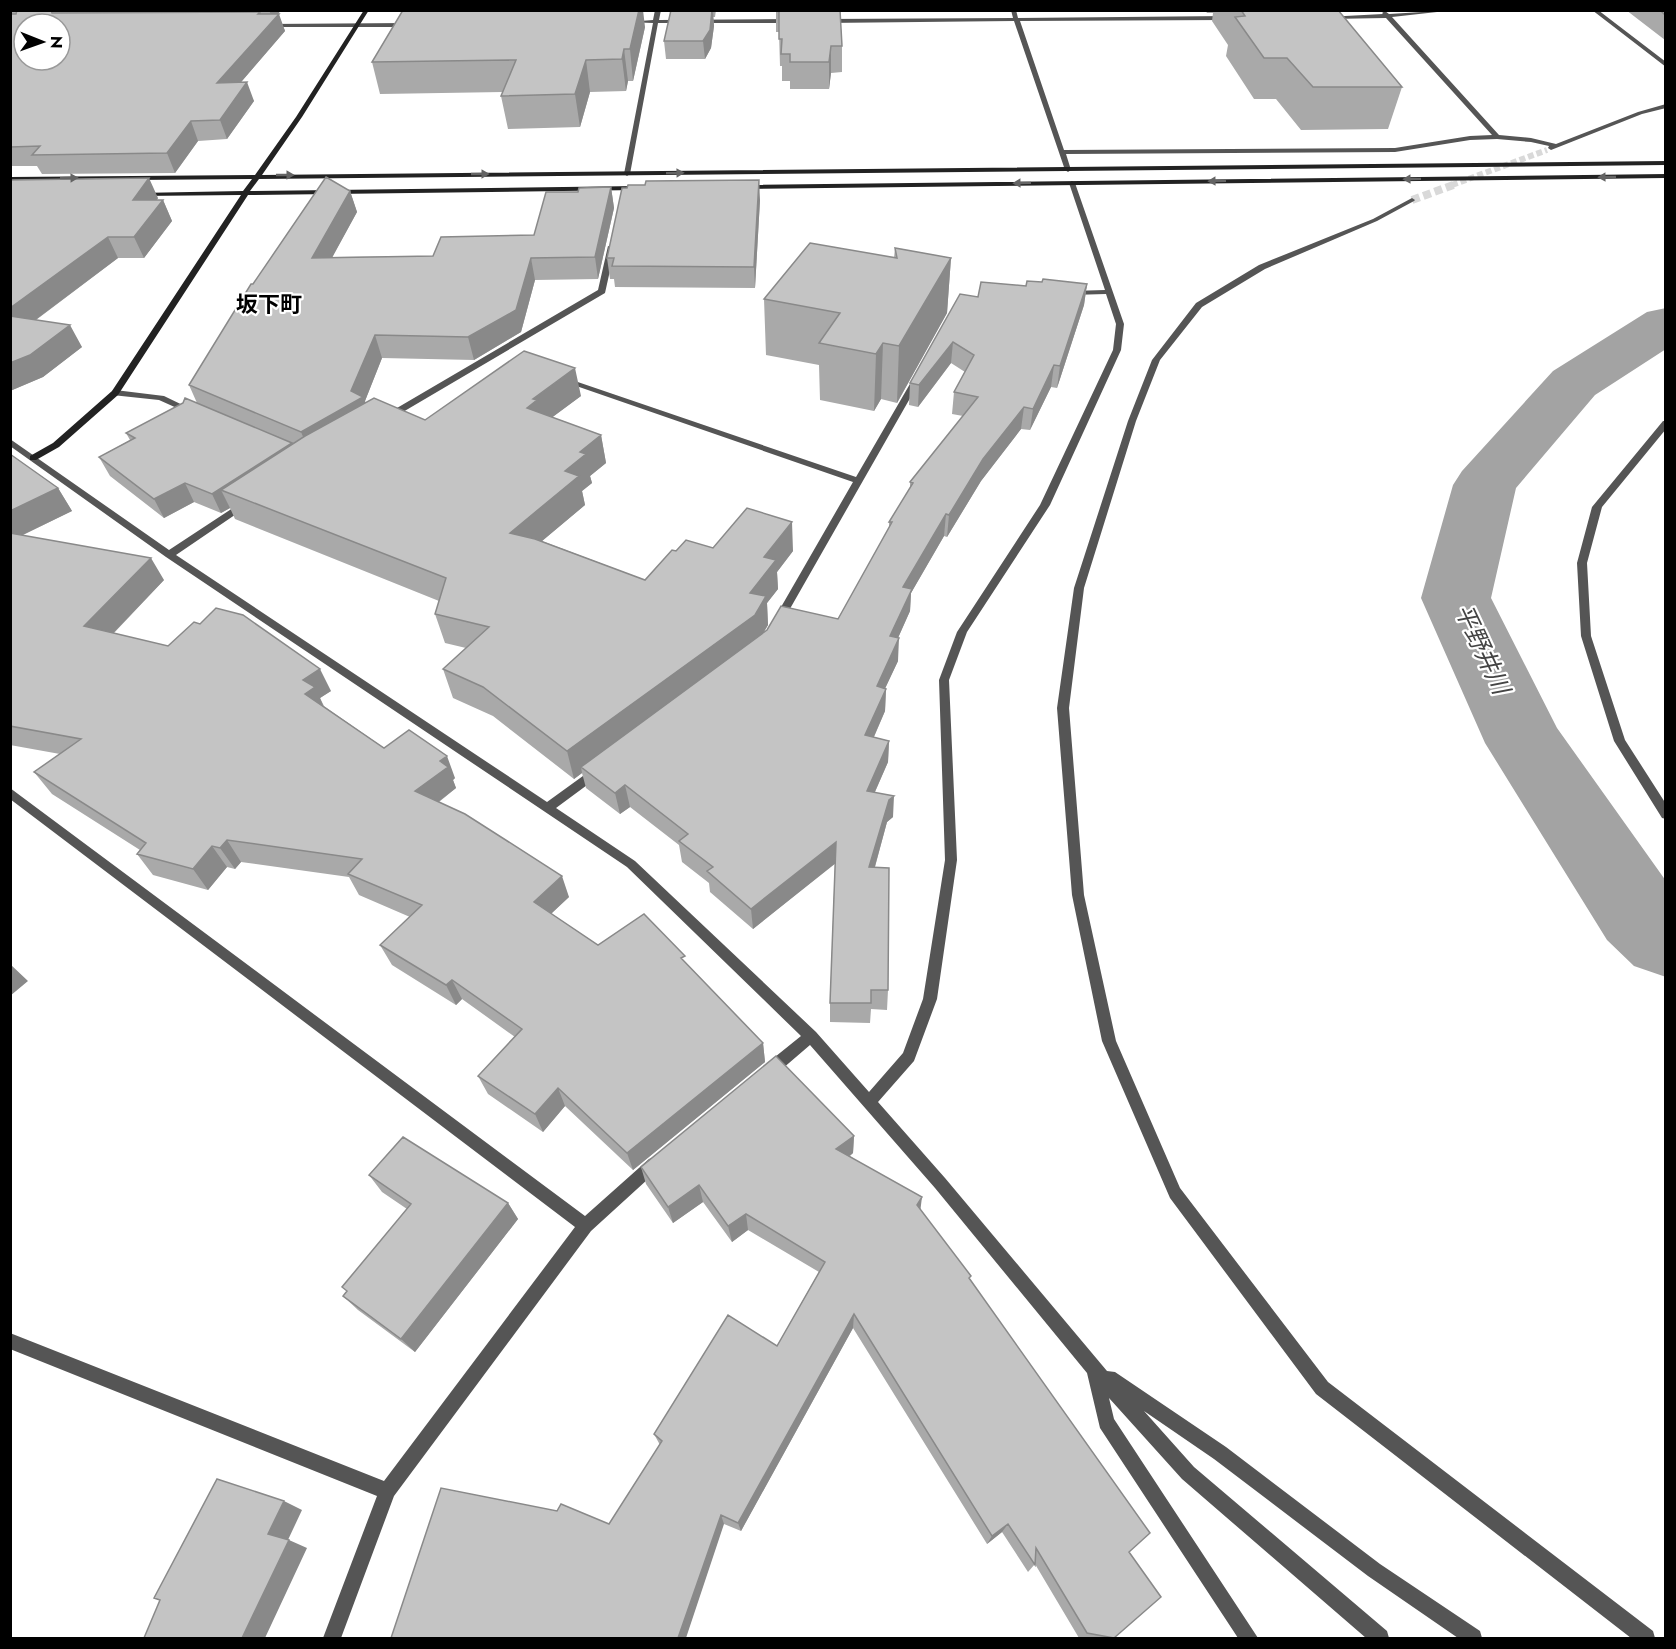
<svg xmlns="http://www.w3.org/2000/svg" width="1676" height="1649" font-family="Jost,'Noto Sans JP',sans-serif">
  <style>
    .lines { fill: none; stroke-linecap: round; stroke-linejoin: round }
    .river { fill: #a3a3a3; fill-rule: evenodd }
    .street-tunnel-far1 { stroke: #d9d9d9; stroke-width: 6; stroke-dasharray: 6 3; stroke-linecap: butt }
    .street-tunnel { stroke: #d9d9d9; stroke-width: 8; stroke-dasharray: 8 4; stroke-linecap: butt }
    .street { fill: #555; fill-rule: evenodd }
    .secondary { fill: #222; fill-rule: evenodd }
    .wall { fill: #a9a9a9 }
    .shaded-wall { fill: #898989 }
    .building { fill: #c4c4c4; stroke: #898989; stroke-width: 1.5; fill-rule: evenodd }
    .oneway { fill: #646464 }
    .labels { text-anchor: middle; stroke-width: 4.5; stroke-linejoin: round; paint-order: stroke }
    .far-quarter-label { font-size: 22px; font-weight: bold; fill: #000; stroke: #fff }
    .water-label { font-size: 24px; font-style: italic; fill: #444; stroke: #fff }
  </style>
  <rect width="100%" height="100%" fill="#fff"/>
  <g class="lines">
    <path class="river" d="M1666 308V349L1595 395 1516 488 1491 598 1557 728 1666 881V977L1634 966 1607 940 1485 743 1421 598 1453 485 1462 471 1553 371 1647 312Z"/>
    <path class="street-tunnel-far1" d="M1452 185 1547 150"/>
    <path class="street-tunnel" d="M1412 200 1456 184"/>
    <path class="street" d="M655 10H661L659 20 792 19 795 21 792 23H658L630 174 627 176 624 174 653 23 627 22 653 20Z
      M1011 10H1016L1018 18 1227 16 1230 18 1227 20 1020 21 1064 150 1395 148 1470 136 1492 135 1386 18 1329 19 1326 17 1383 14 1382 13 1385 11 1389 14 1455 10 1392 17 1499 135 1531 138 1556 144 1638 112 1666 104V108L1642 114 1551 150 1548 148 1549 146 1531 142 1497 139 1470 140 1395 152 1066 154 1071 170 1068 172 1065 170 1014 21 825 23 822 21 825 19 1013 18Z
      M1592 10H1598L1666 62V67Z
      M267 24 408 23 411 25 408 27H265Z
      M1072 181 1075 183 1124 324 1121 350 1050 505 967 632 949 680 957 860 937 999 914 1061 878 1102 945 1178 1107 1371 1115 1372 1226 1447 1380 1564 1480 1631 1482 1638H1458L1368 1576 1214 1459 1144 1411 1194 1467 1387 1631 1389 1638H1366L1182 1479 1109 1398 1114 1419 1258 1638H1238L1100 1428 1087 1373 935 1188 810 1045 775 1075 770 1076 765 1075 763 1070 765 1065 801 1036 627 867 166 557 10 446V439L169 550 242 502H248V506L176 555 547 802 594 768H602L604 771 602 774 556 808 635 861 816 1032 869 1092 903 1053 923 999 945 860 939 680 957 632 1040 505 1113 350 1116 324 1106 294 1071 295 1067 293 1071 291 1105 290 1069 183Z
      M1412 198 1415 200 1414 201 1377 221 1265 269 1202 307 1160 360 1136 421 1084 588 1069 708 1084 895 1116 1041 1180 1188 1328 1382 1653 1631 1655 1638H1631L1316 1394 1170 1198 1102 1041 1072 895 1057 708 1074 588 1128 421 1152 360 1196 303 1259 265 1373 219Z
      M608 246 615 248 605 293 391 419H385V415L598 290Z
      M914 377 921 379 783 621 778 624 773 621 853 482 559 380 566 378 856 477Z
      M115 390 164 396 195 411 188 413 159 400 112 395V391Z
      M1663 421H1666V429L1602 507 1587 563 1591 636 1625 740 1666 804V819L1662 818 1614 741 1581 636 1577 563 1592 507Z
      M10 788 585 1216 649 1159 654 1157 659 1159 661 1164 659 1169 591 1231 394 1496 341 1638H323L377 1496 10 1349V1333L384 1481 575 1227 10 799Z"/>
    <path class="secondary" d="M364 10H369L302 117 262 175 1666 161V165L259 179 250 191 638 186 641 188 638 190 248 195 118 395 59 447 36 460H30V456L53 443 112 391 241 195 140 196 138 195V193L243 191 252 179 10 181V177L255 175 296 117Z
      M1666 174V178L743 189 740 187 743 185Z"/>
  </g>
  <path class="wall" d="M10 10H281L278 14 285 31 241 82 254 101 227 139 198 141 175 173 42 174 37 166H10Z
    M671 10H716L715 17H713L714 26 711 48 705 59H666L664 41Z
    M776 10H840L842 46V72L831 73 829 89H790V81H782V66H780L779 32H776Z
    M1205 10H1338L1402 87 1388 129 1301 130 1276 99H1254L1226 56 1228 45 1212 21 1213 13H1207Z
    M1626 10H1665V40Z
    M645 27 633 81H628L626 91 590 92 580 127 508 129 501 96 503 92 380 94 372 62Z
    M10 180 158 198 157 200H163L172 221 144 258H118L36 320 82 347 43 377 10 391Z
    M611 187 614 208 598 279 535 280 521 332 474 360 382 358 365 401V403L425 420 581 396 552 417 601 435 606 463 590 476 592 483 582 491 585 505 542 541 645 580 676 551 713 548 793 551 777 572 778 589 767 603 768 625 764 632 838 619 889 528V522L910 489V482L963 416 952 414 954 392 965 372 951 363 918 407 909 405 910 383 978 297 1042 282 1087 284 1084 305 1057 388 1051 387 1030 430 1021 429 981 481 947 537 944 536 911 593 910 611 898 638V661L885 688 886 689 885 711 874 737 889 741 888 762 875 792 893 817 887 822 875 867 888 990 887 1010 871 1009 870 1023 830 1022V1003L835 863 753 929 710 892 709 883 682 862 679 845 630 807 620 814 586 788 582 773 574 779 493 716 453 698 443 669 466 648 445 643 435 614 439 601 235 519 230 508 221 513 194 502 164 518 110 476 99 457 130 440 126 433 197 403 189 385 253 284 350 191 357 212 332 257 433 256 534 235 578 192Z
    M760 200 755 288 615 287 614 279H610L607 258Z
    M895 248 951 258 947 313 897 403 881 399 874 411 820 400 819 365 766 355 764 299 894 258Z
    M10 454 58 488 72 511 23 535 164 580 114 633 331 691 320 698 324 706 384 748 455 778 453 780 456 788 439 802 569 897 551 914 598 945 686 963 763 1043 765 1062 633 1170 565 1106 543 1132 488 1094 478 1076 515 1037 462 999 456 1005 392 965 380 945 410 917 359 895 349 877 241 862 235 869 227 867 208 890 153 875 137 854 140 850 52 794 34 772 60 754 10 745Z
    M854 1136 853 1153 850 1156 920 1209 970 1279 1129 1552 1114 1638H1079L1035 1564 1028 1572 1002 1532 987 1544 853 1328 741 1531 724 1524H609L660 1445 654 1434 777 1346 819 1272 748 1230 732 1242 703 1202 673 1223 646 1184 641 1167Z
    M369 1175 508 1203 518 1219 415 1352 358 1310 343 1296 407 1209 382 1192Z"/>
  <path class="shaded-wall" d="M269 10H281L273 21Z
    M639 10H643L645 27 633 81 630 49Z
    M713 10 714 26 711 48 705 59 703 41Z
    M260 12 266 29 279 14 285 31 224 102 217 83Z
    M831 46V73L829 89V62Z
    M624 49 628 81 626 91 622 59Z
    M586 60 590 92 580 127 575 94Z
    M247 82 254 101 227 139 220 120Z
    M191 121 198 141 175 173 167 153Z
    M149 178 158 198 142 221 133 200Z
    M759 180 760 200 755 288 754 267Z
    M611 187 614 208 598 279 595 257Z
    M350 191 357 212 320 280 312 258Z
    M163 200 172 221 144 258 134 237Z
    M108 237 118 258 14 336 10 330V308Z
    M531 258 535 280 521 332 474 360 468 337Z
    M951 258 947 313 897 403 899 346Z
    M1087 284 1084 305 1057 388 1060 366Z
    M70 325 82 347 43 377 10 391V363Z
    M375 335 382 358 365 401 371 420 311 455 301 432 351 391Z
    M953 342 951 363 918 407 919 385Z
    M883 343 881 399 874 411 876 354Z
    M1054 365 1051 387 1030 430 1033 409Z
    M575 368 581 396 542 425 527 408 533 399Z
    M1024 407 1021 429 981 481 947 537 949 515 983 459Z
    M601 435 606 463 590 476 592 483 582 491 585 505 517 562 510 533 565 471 580 452Z
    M292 443 300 461 221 490 230 508 221 513 212 494Z
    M185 483 194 502 164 518 154 499Z
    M58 488 72 511 10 541V511Z
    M946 514 944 536 911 593 910 611 889 658 890 636 903 587Z
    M792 522 793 551 777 572 778 589 767 603 768 625 757 643 581 767 582 773 574 779 567 751 750 593 764 557Z
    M151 558 164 580 99 648 84 626Z
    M899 638 898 661 876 708 877 686Z
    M320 669 331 691 320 698 325 710 305 694 303 680Z
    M886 689 885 711 865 757V735Z
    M889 741 888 762 866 812 867 791Z
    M447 756 455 778 453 780 456 788 424 813 415 791 440 761Z
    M625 785 630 807 620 814 615 793Z
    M894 796 893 817 887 822 869 888V867L889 800Z
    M227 840 241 862 235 869 220 848Z
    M836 842V863L753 929 751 909Z
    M212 846 227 867 208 890 193 869Z
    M562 876 569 897 541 923 534 902Z
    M10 964 28 981 10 996Z
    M452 980 462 999 456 1005 446 985Z
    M763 1043 765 1062 633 1170 627 1153Z
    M558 1088 565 1106 543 1132 535 1114Z
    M854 1136 853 1153 836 1166V1149Z
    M699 1185 703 1202 673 1223 668 1207Z
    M922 1197 920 1213 917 1205Z
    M508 1203 518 1219 415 1352 401 1339Z
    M746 1214 748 1230 732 1242 728 1226Z
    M854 1314 853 1328 741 1531 738 1523Z
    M284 1501 302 1510 287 1542 268 1534Z
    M721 1515 724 1524 686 1638H678Z
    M1008 1524 1002 1532 987 1544 992 1536Z
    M289 1540 307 1548 265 1638H242Z"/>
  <path class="building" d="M17 10H51L52 13 260 12 258 14H279L217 83 247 82 220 120 191 121 167 153 32 155 40 146 10 147V14H16ZM24 24H60V60H24Z
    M403 10H639L630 49H624L622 59 586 60 575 94 501 96 516 60 372 62Z
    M671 10H712L710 30 703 41H664Z
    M779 10H840L842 46H831L829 62H790V54H781L782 39H779Z
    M1241 10H1338L1402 87H1313L1287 58H1264L1235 17 1245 16Z
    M1660 10H1665V15Z
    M326 177 350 191 312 258 433 256 441 237 534 235 546 192H578L579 188 611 187 595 257 531 258 516 310 468 337 375 335 351 391 363 397 301 432 189 385 251 284H253Z
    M149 178 133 200H163L134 237H108L10 308V180Z
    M759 180 754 267 612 266 614 258H607L622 188H627L628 185H645L646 181Z
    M810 243 897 258 895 248 951 258 899 346 883 343 876 354 819 343 840 313 764 299Z
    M1043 279 1087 284 1060 366 1054 365 1033 409 1024 407 983 459 949 515 946 514 903 587 912 589 890 636 899 638 877 686 886 689 865 735 889 741 867 791 894 796 889 800 869 867 889 868 888 990H871V1003H830L836 842 751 909 707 871 713 867 679 841 688 834 625 785 615 793 581 767 767 630 781 606 838 619 892 522H889L913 483 910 482 978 397 954 392 974 355 953 342 919 385 910 383 960 294 978 297 981 282 1026 286 1027 281 1042 282Z
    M10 316 70 325 30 355 10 363Z
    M524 351 575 368 533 399 537 400 527 408 601 435 580 452 586 454 565 471 579 476 510 533 535 539 645 580 672 550 676 551 686 540 713 548 747 508 792 522 764 557 776 560 750 593 766 596 755 615 567 751 483 687 443 669 489 627 435 614 446 578 221 490 305 436 374 398 425 420Z
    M185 398 292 443 212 494 185 483 154 499 99 457 135 438 126 433 183 403Z
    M10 454 58 488 10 511Z
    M10 533 151 558 84 626 168 646 194 622 200 624 216 608 243 615 320 669 303 680 315 687 305 694 384 748 409 730 447 756 440 761 448 767 415 791 465 814 562 876 534 902 598 945 644 914 685 956 681 958 763 1043 627 1153 558 1088 535 1114 478 1076 522 1029 452 980 446 985 380 945 422 905 348 874 362 859 227 840 220 848 212 846 193 869 137 854 146 843 34 772 81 739 10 726Z
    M776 1056 854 1136 836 1149 922 1197 917 1205 971 1276 969 1278 1150 1533 1129 1552 1161 1597 1114 1638 1087 1633 1036 1548 1035 1565 1008 1524 992 1536 854 1314 738 1523 721 1515 678 1638H391L441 1488 557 1511 561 1504 609 1524 662 1441 654 1434 728 1315 777 1346 825 1262 746 1214 728 1226 699 1185 668 1207 641 1167Z
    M403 1137 508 1203 401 1339 343 1296 347 1291 342 1287 411 1204 369 1175Z
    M217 1479 284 1501 268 1534 289 1540 242 1638H144L160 1600 154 1598Z"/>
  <defs><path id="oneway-solid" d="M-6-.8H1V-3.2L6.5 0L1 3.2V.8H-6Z" transform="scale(1.5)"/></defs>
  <g class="oneway">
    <use href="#oneway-solid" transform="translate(675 173) rotate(-1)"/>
    <use href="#oneway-solid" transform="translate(480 174)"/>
    <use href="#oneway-solid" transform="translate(285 175)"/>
    <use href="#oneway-solid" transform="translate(1607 177) rotate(179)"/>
    <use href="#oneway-solid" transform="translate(69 178) rotate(-1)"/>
    <use href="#oneway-solid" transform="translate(1412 179) rotate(179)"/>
    <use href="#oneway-solid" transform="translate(1217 181) rotate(179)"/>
    <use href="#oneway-solid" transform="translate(1022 183) rotate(179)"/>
  </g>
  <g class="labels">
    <g class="far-quarter-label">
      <text x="269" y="312">坂下町</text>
    </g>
    <g class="water-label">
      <text transform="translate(1482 649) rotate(65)" y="8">平野井川</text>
    </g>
  </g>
  <rect width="1676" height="1649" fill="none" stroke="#000000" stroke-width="24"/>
  <g transform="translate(42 42) rotate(91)"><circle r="28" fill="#ffffff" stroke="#999999" stroke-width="1.5"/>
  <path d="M0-4.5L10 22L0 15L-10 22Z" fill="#000000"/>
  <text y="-9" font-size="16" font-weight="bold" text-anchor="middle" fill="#000000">N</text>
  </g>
</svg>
